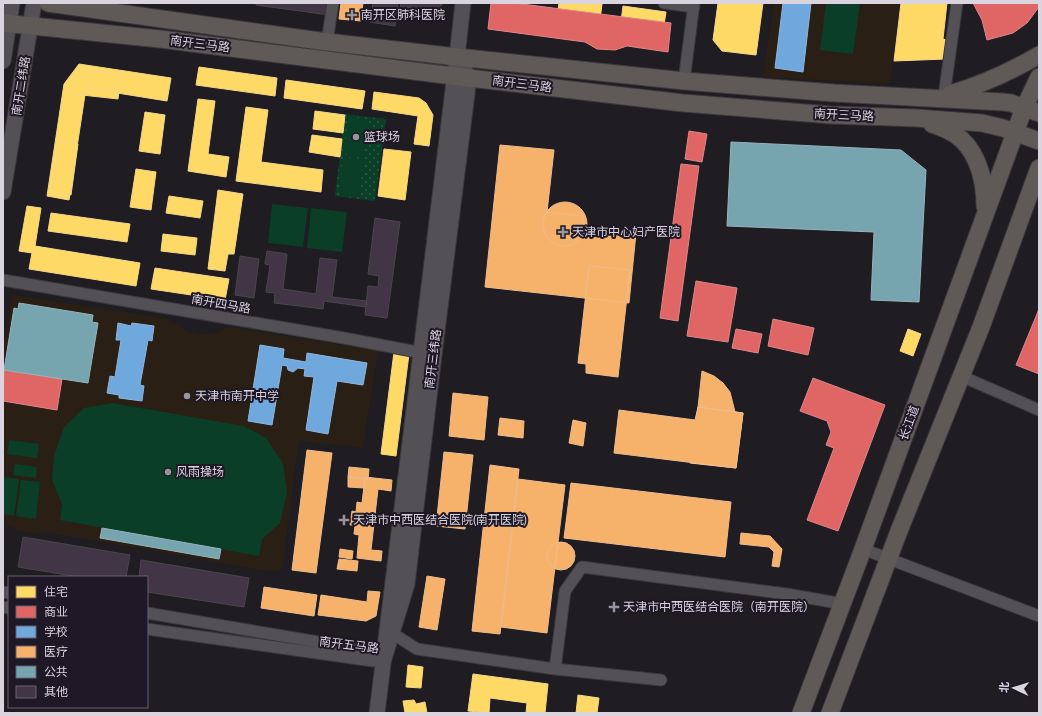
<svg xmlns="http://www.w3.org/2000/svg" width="1042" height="716" font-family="'Asap Condensed','Noto Sans SC',sans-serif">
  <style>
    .education { fill: #2a1f14 }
    .grass { fill: url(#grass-dots) }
    .park { fill: #0a3e27 }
    .homes { fill: #ffd966; stroke: #f4d88a }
    .shops { fill: #e06666; stroke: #de878a }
    .schools { fill: #6fa8dc; stroke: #8fb5dd }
    .health { fill: #f6b26b; stroke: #edbc8e }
    .public { fill: #76a5af; stroke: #94b3bd }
    .building { fill: #413546; stroke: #49464c }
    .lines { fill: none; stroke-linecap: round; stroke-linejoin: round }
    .street-casing { stroke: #3b383d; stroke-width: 13 }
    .secondary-casing { stroke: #3b383d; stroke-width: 17 }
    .primary-casing { stroke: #3b383d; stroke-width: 19 }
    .street { stroke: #535156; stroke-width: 11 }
    .secondary { stroke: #535156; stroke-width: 15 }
    .primary { stroke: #5f5a58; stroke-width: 17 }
    .poi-dot { fill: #98949c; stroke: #1f1826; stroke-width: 1.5 }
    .labels { text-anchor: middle; stroke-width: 4; stroke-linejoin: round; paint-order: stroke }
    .poi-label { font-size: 12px; fill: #d9d4de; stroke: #1f1826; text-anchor: start }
    .street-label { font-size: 12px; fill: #d9d4de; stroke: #1f1826 }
  </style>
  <defs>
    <pattern id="grass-dots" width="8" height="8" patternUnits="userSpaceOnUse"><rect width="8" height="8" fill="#0a3e27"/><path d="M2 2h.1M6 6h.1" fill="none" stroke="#2d5946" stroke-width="1.8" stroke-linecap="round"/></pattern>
  </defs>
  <rect width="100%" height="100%" fill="#1f1c22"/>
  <path class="education" d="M774 3H900L890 84 763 77Z
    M12 295 165 318 187 331 199 335 211 334 230 327 378 351 363 448 299 441 282 570H262L40 531 39 534 14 530V528L5 526 6 518 3 517V348Z"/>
  <path class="grass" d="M345 114 386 119 375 201 335 196Z"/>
  <path class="park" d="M826 3H860L853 54 820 50Z
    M348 117 369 119 364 157 344 154Z
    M343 157 364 159 359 197 339 194Z
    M272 204 308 208 303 247 268 243Z
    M311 208 347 212 342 252 307 248Z
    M112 403 244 426 266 438 283 463 287 493 280 523 262 539 259 556 60 520 62 504 52 480 54 456 64 427 84 408Z
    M9 440 39 444 37 458 7 454Z
    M15 464 37 467 36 478 13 475Z
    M3 477 19 479 14 516 3 514Z
    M21 480 40 482 36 519 16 516Z"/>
  <path class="homes" d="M559 3H592L602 4 598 36 555 30Z
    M718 3H763L756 55 722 51 713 40Z
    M901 3H947L943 39 947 40 946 59 894 61Z
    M623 6 666 12 661 44 619 38Z
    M79 64 171 78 167 101 86 88 69 200 47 196 64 84Z
    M199 67 277 78 275 96 196 85Z
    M76 69 121 74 118 99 73 94Z
    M286 80 365 91 362 109 284 98Z
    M374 92 419 98 426 103 433 115 429 146 414 144 418 116 372 109Z
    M198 99 215 101 208 154 229 157 226 177 188 171Z
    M246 107 268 110 261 162 323 170 321 192 236 181Z
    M315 111 345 115 343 133 313 129Z
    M145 112 165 115 160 154 139 151Z
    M312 135 342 139 340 157 309 152Z
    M59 141 78 144 71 195 52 193Z
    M384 149 411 152 405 200 378 196Z
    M136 169 156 172 151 210 130 207Z
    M218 190 243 194 234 254H228L225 271 208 269Z
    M169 196 203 201 200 218 166 213Z
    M27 206 41 208 35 246 140 263 136 286 29 269 32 253 19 251Z
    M51 213 130 224 127 242 48 231Z
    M163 234 197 238 195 255 161 251Z
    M155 268 229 279 225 300 151 289Z
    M908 329 921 334 913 356 900 351Z
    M394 352 409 354 396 456 381 454Z
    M698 407 743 413 736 468 690 463Z
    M408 665 423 667 421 688 406 687Z
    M473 674 548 684 545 713H526L527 703 490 698 489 713 468 711Z
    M578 695 599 698 597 713H576Z
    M414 700 416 704 425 702 427 713H405L403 701Z"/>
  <path class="shops" d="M491 3H514L671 23 668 52 627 46 615 50 597 49 585 42 488 29Z
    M973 3H1039V7L1027 23 1013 33 987 40 982 20Z
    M689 131 707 134 702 162 685 159Z
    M681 164 699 166 678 321 660 318Z
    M860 199a26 26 0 1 1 52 0a26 26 0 1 1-52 0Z
    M696 281 737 288 728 342 687 336Z
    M1039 309V374L1016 365Z
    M773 319 814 328 808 355 768 346Z
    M736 329 762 334 758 353 732 348Z
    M4 370 62 379 57 410 3 401Z
    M813 378 885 405 838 531 807 520 834 448 826 445 831 432 827 421 800 411Z"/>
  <path class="schools" d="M783 3H811L803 72 775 68Z
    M118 323 131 326 132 323 154 326 152 341 148 340 140 385 144 386 142 401 119 398V395L107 393 110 376 115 377 121 340H116Z
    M260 345 284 349 283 358 306 362 307 353 367 363 363 385 337 381 328 434 306 430 314 377 304 376 305 369 298 368 293 372 288 370 287 366 282 365 272 425 248 421Z"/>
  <path class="health" d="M341 3H363L361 21 339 19Z
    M500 145 554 150 547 212 583 216 582 227 636 233 629 303 485 287Z
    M543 224a22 22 0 1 1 44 0a22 22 0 1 1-44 0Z
    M589 266 630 270 618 377 586 373V364L578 363Z
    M702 371 714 376 723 383 730 392 735 412 698 407Z
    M453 393 488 397 484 440 449 436Z
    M698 407 743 413 736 468 614 453 619 410 695 420Z
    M500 418 524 421 523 438 498 435Z
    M573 420 586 423 583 446 569 443Z
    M307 450 332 453 316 573 292 570Z
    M444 452 473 455 465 529 436 526Z
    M490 465 519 469 500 634 472 631Z
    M349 467 369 469 368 479 348 477Z
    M348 477 365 479 364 488 348 487Z
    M365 477 392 480 391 491 378 489 371 550 382 551 381 561 357 558 359 535 354 534 355 525H350L352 511 356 512 357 502 362 503Z
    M518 479 565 485 547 633 501 627Z
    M571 483 731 502 725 557 564 538Z
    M741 533 770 536 782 549 779 567 772 566 774 552 769 547 740 544Z
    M547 556a14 14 0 1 1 28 0a14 14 0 1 1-28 0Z
    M340 549 353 551 352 559 339 557Z
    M339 559 358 561 357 571 337 569Z
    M427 576 445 579 437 630 419 627Z
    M264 587 317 595 314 616 261 608Z
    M368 591 380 592 376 616 366 621 318 615 321 595 367 602Z"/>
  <path class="public" d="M731 142 901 150 926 170 919 302 871 300 874 232 727 226Z
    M19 303 93 315 92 322 98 323 88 383 4 370 14 308 18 309Z
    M102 528 221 549 219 559 100 538Z"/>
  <path class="building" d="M256 3H331L329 15 256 5Z
    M373 3H398L395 26 370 22Z
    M401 3H443L442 5 430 14 400 10Z
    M375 218 400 222 387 318 365 315 368 286 378 287 379 276 368 274Z
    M267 251 287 254 283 289 316 294 320 258 337 260 332 297 367 301 366 307 324 301 323 309 274 303 275 293 266 292 270 265 265 264Z
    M240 256 259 259 254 298 235 295Z
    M23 537 130 555 126 577H79L18 567Z
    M141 560 249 578 244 607 147 592V577H139Z"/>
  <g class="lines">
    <defs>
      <path id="street" d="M664 3 694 7
        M327 42 333 3
        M684 81 694 3
        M944 96 957 3
        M3 280 344 338 428 354
        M961 376 1039 410
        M863 549 1039 616
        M3 592 9 593
        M3 607 9 608
        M147 613 348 647 383 662
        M147 629 373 661
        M392 633 417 649 555 669 661 680
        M555 669 565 591 582 567 787 594 843 604"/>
      <path id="secondary" d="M457 57 463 3
        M3 61 12 3
        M3 192 34 3
        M377 713 457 57 469 78 434 355 407 584 383 662"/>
      <path id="primary" d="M48 3 327 42 457 57 684 81 834 93 1003 102 1011 103 1039 113
        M3 23 160 39 469 78 683 103 831 115 917 118 982 123 1003 128 1039 141
        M950 94C981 85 1010 72 1039 55
        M932 124C943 128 954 132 962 140 979 156 985 183 985 206
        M801 713 863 549 1015 133 1024 108 1039 77
        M830 713 899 531 981 327 1039 168"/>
    </defs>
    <use href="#street" class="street-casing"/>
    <use href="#secondary" class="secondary-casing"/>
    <use href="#primary" class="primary-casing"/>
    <use href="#street" class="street"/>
    <use href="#secondary" class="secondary"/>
    <use href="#primary" class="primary"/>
  </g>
  <g class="poi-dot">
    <path d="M350 9h4v4h4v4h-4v4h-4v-4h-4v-4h4z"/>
    <circle cx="356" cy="137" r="4"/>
    <path d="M561 226h4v4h4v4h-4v4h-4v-4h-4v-4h4z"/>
    <circle cx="187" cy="396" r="4"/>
    <circle cx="168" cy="472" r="4"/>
    <path d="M342 514h4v4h4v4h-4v4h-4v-4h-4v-4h4z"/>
    <path d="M612 601h4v4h4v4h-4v4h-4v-4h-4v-4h4z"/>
  </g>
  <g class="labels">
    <g class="poi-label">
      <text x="361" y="19">南开区肺科医院</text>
      <text x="364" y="141">篮球场</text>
      <text x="572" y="236">天津市中心妇产医院</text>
      <text x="195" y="400">天津市南开中学</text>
      <text x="176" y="476">风雨操场</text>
      <text x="353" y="524">天津市中西医结合医院(南开医院)</text>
      <text x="623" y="611">天津市中西医结合医院（南开医院）</text>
    </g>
    <g class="street-label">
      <text transform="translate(200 44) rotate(7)" y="4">南开三马路</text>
      <text transform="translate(522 84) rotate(7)" y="4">南开三马路</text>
      <text transform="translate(21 86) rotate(-81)" y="4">南开二纬路</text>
      <text transform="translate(844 115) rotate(3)" y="4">南开三马路</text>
      <text transform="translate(221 304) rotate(10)" y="4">南开四马路</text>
      <text transform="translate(433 359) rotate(-83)" y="4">南开三纬路</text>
      <text transform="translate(909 423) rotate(-70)" y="4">长江道</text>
      <text transform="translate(349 645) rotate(7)" y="4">南开五马路</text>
    </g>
  </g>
  <rect width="1042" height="716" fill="none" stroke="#d9d4de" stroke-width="8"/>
  <rect x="8" y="576" width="140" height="132" fill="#1f1826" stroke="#696370"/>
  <rect x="16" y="586" width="20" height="12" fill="#ffd966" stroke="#696370"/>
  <text x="44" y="596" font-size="12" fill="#d9d4de">住宅</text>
  <rect x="16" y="606" width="20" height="12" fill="#e06666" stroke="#696370"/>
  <text x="44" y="616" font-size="12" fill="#d9d4de">商业</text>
  <rect x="16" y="626" width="20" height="12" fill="#6fa8dc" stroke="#696370"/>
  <text x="44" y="636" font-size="12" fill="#d9d4de">学校</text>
  <rect x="16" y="646" width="20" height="12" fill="#f6b26b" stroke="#696370"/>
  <text x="44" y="656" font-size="12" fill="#d9d4de">医疗</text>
  <rect x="16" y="666" width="20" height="12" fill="#76a5af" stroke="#696370"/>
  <text x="44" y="676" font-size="12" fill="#d9d4de">公共</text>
  <rect x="16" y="686" width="20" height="12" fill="#413546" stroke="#696370"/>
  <text x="44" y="696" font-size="12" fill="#d9d4de">其他</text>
  <g transform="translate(1014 688) rotate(274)" stroke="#1f1826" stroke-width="3" paint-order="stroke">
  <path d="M0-3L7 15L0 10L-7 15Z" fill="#d9d4de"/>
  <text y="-6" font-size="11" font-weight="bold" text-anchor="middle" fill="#d9d4de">北</text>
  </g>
</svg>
